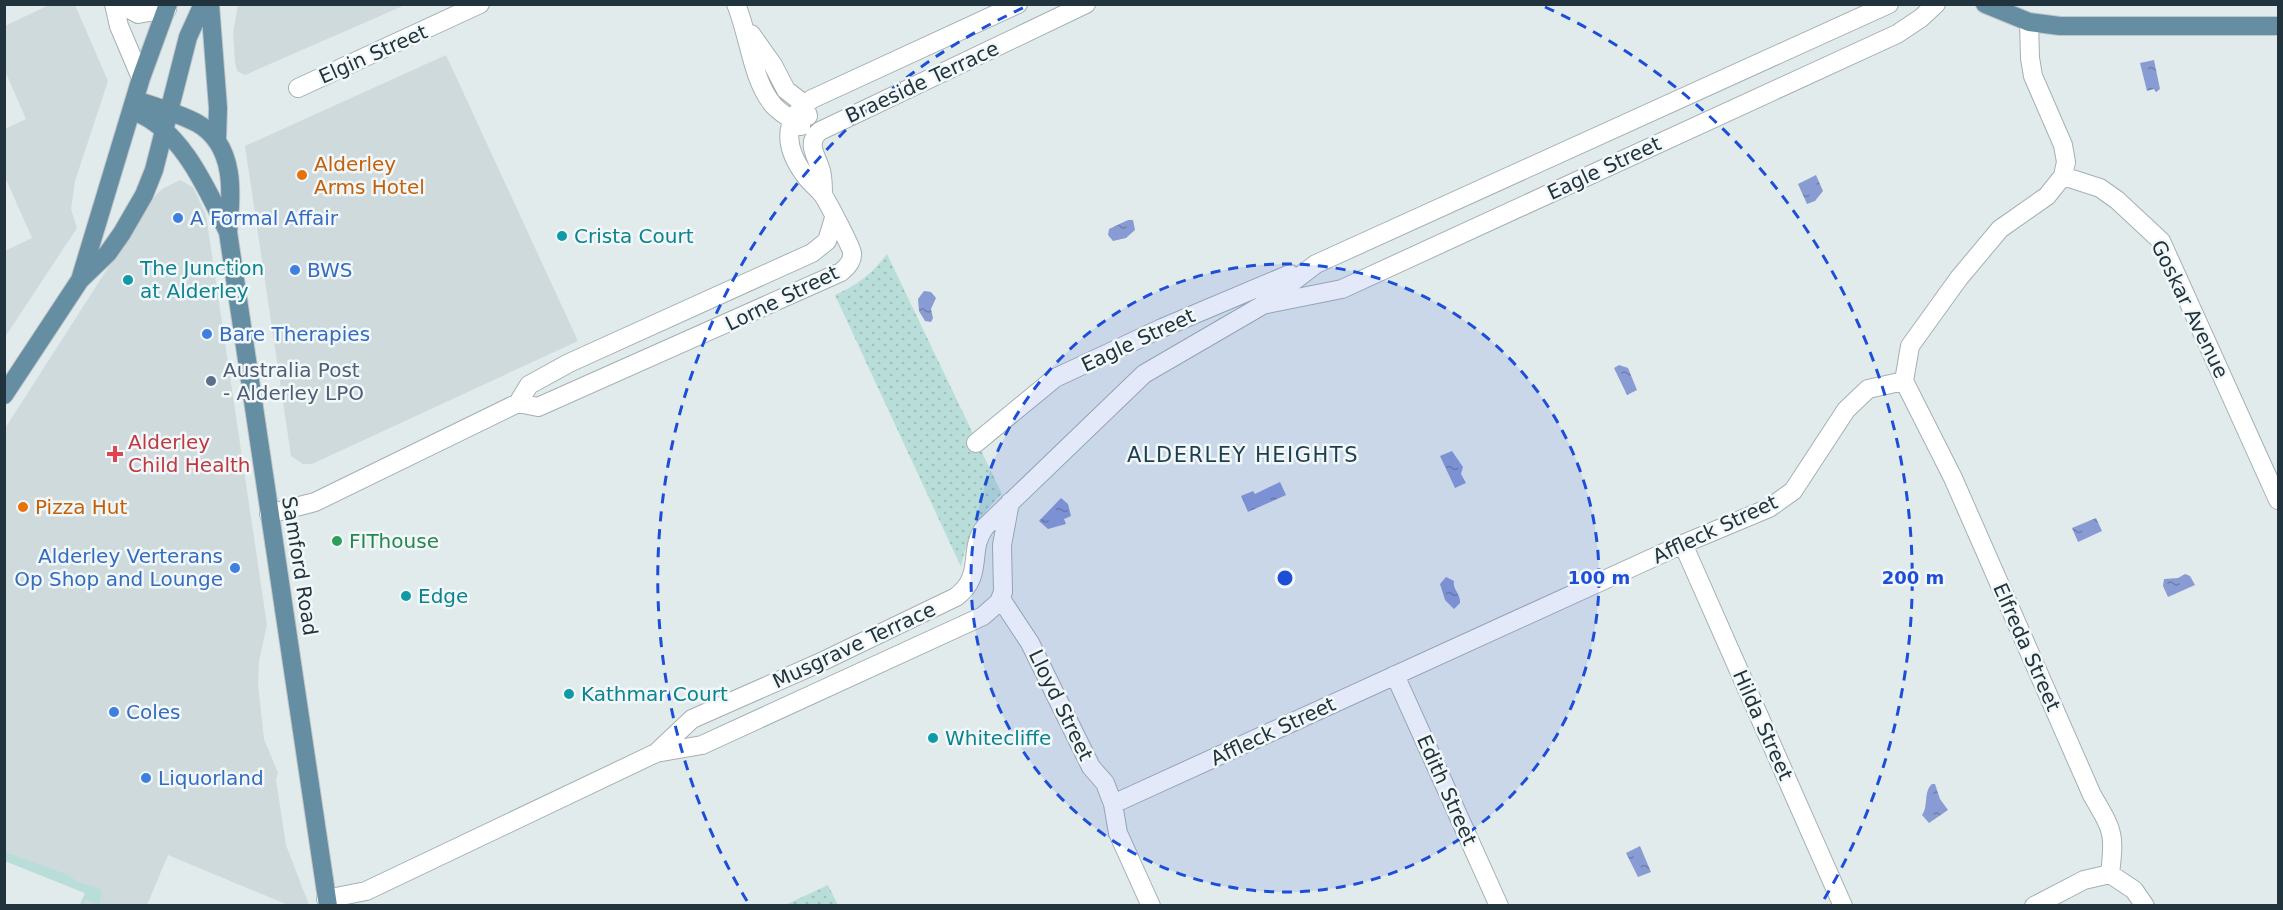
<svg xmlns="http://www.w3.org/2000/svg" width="2283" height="910" font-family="'DejaVu Sans',sans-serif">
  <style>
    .built { fill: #cfdadc }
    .green { fill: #b9ded9 }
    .park { fill: url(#park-dots) }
    .water { fill: url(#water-ripples) }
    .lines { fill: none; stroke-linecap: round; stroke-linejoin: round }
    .minor-casing { stroke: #a4b0b4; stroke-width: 20 }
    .major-casing { stroke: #c1c6c9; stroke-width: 20 }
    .minor { stroke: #fff; stroke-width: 18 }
    .major { stroke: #658ea3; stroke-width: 18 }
    .ring { fill: none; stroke: #1d4ed8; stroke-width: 3; stroke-dasharray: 10 8 }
    .food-dot { fill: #e8710a; stroke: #f2f8f9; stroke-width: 2 }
    .shop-dot { fill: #3f7fe0; stroke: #f2f8f9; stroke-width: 2 }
    .culture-dot { fill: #0f9aa8; stroke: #f2f8f9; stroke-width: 2 }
    .service-dot { fill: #5c6f8a; stroke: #f2f8f9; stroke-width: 2 }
    .health-dot { fill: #e0444e; stroke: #f2f8f9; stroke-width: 2 }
    .leisure-dot { fill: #2e9e5b; stroke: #f2f8f9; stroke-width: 2 }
    .labels { text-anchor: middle; stroke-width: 5; stroke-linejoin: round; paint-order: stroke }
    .street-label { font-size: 20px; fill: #21343d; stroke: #f2f8f9 }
    .food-label { font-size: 20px; fill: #c56008; stroke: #f2f8f9; text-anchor: start }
    .shop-label { font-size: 20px; fill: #366cbe; stroke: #f2f8f9; text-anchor: start }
    .culture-label { font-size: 20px; fill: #0d838f; stroke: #f2f8f9; text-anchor: start }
    .service-label { font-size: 20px; fill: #4e5e75; stroke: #f2f8f9; text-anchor: start }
    .health-label { font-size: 20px; fill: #be3a42; stroke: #f2f8f9; text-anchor: start }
    .leisure-label { font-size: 20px; fill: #27864d; stroke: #f2f8f9; text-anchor: start }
    .neighbourhood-label { font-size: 21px; letter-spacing: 1.5px; fill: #1c3e50; stroke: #f2f8f9 }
    .centre { fill: #1d4ed8; stroke: #f2f8f9; stroke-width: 3 }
    .ring-label { font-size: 18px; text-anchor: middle; font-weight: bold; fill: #1d4ed8; stroke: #f2f8f9; stroke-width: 5; stroke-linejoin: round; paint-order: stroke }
  </style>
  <defs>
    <pattern id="park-dots" width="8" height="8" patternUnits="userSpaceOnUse" patternTransform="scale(1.5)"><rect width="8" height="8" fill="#b9ded9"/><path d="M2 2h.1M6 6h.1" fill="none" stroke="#9fbfbb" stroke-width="1.8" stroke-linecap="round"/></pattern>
    <pattern id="water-ripples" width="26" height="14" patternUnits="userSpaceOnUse" patternTransform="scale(1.5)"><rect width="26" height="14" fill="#889bd3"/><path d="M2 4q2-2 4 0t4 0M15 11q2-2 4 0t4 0" fill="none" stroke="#6f7fac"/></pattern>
  </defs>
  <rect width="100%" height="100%" fill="#e1ebec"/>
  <path class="built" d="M49 5H75L108 81 75 181 71 209 77 228 5 337V251L32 238 5 177V129L26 119 5 71V26Z
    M238 5V4L405 5 245 75 237 71 235 62 233 33Z
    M446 55 578 341 312 464H303L291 456 245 146Z
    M180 180 193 187 206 215 267 625 259 661 258 684 264 739 278 773 276 780 286 845 309 905H288L168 855 147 905H80L85 893 5 861 4 430 152 199 162 189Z"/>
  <path class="green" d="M5 852 66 874 80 883 98 887 102 892 99 905 86 899 84 905H80L85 893 5 861Z"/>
  <path class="park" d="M887 254 1002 494C979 516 967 536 961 567L835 295C857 285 872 274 887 254Z
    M828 885 838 905H785Z"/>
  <path class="water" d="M2154 60 2160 89 2156 92 2154 89 2147 91 2140 63Z
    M1816 175 1823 191 1815 201 1807 204 1798 184Z
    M1128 220H1133L1135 230 1126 238 1113 241 1108 235 1109 229Z
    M924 291 931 292 936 298 931 309 933 318 931 322 925 321 919 311 918 299Z
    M1619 365 1628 368 1637 390 1627 395 1614 368Z
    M1452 451 1463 467 1461 474 1466 483 1455 488 1440 456Z
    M1280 482 1286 495 1248 512 1241 496 1253 491 1255 494Z
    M1061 498 1068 504 1071 516 1064 519 1066 524 1048 529 1039 521Z
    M2096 518 2102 531 2078 542 2072 528Z
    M2185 574 2190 576 2195 585 2168 597 2163 586 2164 579 2178 578Z
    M1446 577 1454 581C1452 589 1461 594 1460 603L1454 609 1445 600 1440 584Z
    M1932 784H1935L1940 799 1948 810 1929 823 1922 815C1929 806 1923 792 1932 784Z
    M1640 846 1651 872 1638 877 1626 853Z"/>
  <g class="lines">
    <defs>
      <path id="minor" d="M114 4 119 26 141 78
        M120 4 138 14 167 9
        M736 4C749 35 752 81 774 106 782 114 792 120 801 126
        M751 34 773 65 786 90 804 104 808 116
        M298 88 480 4
        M2063 176 2100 188 2117 200 2161 241 2278 500
        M823 195C823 187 823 179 821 171 817 156 805 143 820 131L1086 4
        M1267 304 1342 289 1897 34 1921 18 1936 4
        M1904 381 1953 478 2092 795C2113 831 2115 832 2110 874
        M1904 381 1910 346 1959 278 2000 229 2047 196 2063 176 2066 162 2063 145 2033 76 2030 58 2029 22
        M518 403 538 407 841 272C846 268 853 261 852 253 852 248 827 201 823 195 818 189 812 184 807 178 785 150 780 121 812 99L1018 4
        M976 443 1055 378 1162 328 1290 274
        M269 514 315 502 518 403 529 385 569 363 812 253 827 241 834 218
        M1683 544 1843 906
        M1001 599 1030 643 1091 767 1105 783 1113 804 1118 833 1151 906
        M1395 675 1499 906
        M656 753 692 719 819 663 956 597C985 575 967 551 985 527L1144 374 1261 306 1316 264 1889 4
        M1113 804 1683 544 1769 508 1793 491 1846 410 1868 389 1904 381
        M2110 874 2134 890 2145 906
        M326 899 366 891 656 753 702 745 983 616 999 602 1003 592 1002 545 1010 502
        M2034 906 2084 880 2110 874"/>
      <path id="major" d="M210 4 218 108 217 140
        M1985 4 2029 22 2060 26H2278
        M136 100C156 107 178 113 197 123 236 145 232 194 228 232L328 906
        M133 111C181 128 207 189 228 232
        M80 280 141 78 168 4
        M4 395 80 280 108 253 122 233 144 195 154 170 188 37 203 4"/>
    </defs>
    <use href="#minor" class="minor-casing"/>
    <use href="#major" class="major-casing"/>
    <use href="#minor" class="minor"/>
    <use href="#major" class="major"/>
  </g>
  <circle cx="1285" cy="578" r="314" fill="#1d4ed8" fill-opacity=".12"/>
  <g class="ring">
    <circle cx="1285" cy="578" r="314"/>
    <path d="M747 901A628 628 0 0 1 1025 7M1545 7A628 628 0 0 1 1823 901"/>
  </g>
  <g class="food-dot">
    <circle cx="302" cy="175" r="6"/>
    <circle cx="23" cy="507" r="6"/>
  </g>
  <g class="shop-dot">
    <circle cx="178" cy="218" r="6"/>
    <circle cx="295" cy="270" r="6"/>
    <circle cx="207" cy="334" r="6"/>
    <circle cx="235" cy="568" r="6"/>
    <circle cx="114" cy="712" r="6"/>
    <circle cx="146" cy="778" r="6"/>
  </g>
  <g class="culture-dot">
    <circle cx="562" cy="236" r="6"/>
    <circle cx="128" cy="280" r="6"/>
    <circle cx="406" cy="596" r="6"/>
    <circle cx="569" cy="694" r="6"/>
    <circle cx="933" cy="738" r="6"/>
  </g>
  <circle class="service-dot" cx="211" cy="381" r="6"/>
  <path class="health-dot" d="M112 445h6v6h6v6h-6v6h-6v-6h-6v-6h6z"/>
  <circle class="leisure-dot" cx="337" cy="541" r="6"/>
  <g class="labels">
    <g class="street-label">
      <text transform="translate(373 54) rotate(-24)" y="7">Elgin Street</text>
      <text transform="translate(922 82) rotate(-25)" y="7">Braeside Terrace</text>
      <text transform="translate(1604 168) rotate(-25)" y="7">Eagle Street</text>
      <text transform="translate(782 298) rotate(-26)" y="7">Lorne Street</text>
      <text transform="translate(2190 309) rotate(64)" y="7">Goskar Avenue</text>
      <text transform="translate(1138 340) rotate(-25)" y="7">Eagle Street</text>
      <text transform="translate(1715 529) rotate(-25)" y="7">Affleck Street</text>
      <text transform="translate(300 566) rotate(81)" y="7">Samford Road</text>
      <text transform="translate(854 645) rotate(-25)" y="7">Musgrave Terrace</text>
      <text transform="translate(2027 647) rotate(66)" y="7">Elfreda Street</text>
      <text transform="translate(1061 705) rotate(64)" y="7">Lloyd Street</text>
      <text transform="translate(1763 725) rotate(66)" y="7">Hilda Street</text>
      <text transform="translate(1273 731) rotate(-25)" y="7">Affleck Street</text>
      <text transform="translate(1447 790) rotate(66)" y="7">Edith Street</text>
    </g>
    <g class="food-label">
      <text x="314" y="171">Alderley<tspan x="314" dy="23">Arms Hotel</tspan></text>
      <text x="35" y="514">Pizza Hut</text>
    </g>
    <g class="shop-label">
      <text x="190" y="225">A Formal Affair</text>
      <text x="307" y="277">BWS</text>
      <text x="219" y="341">Bare Therapies</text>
      <text x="223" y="563" text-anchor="end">Alderley Verterans<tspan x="223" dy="23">Op Shop and Lounge</tspan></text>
      <text x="126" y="719">Coles</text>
      <text x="158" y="785">Liquorland</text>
    </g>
    <g class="culture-label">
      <text x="574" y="243">Crista Court</text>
      <text x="140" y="275">The Junction<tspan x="140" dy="23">at Alderley</tspan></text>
      <text x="418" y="603">Edge</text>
      <text x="581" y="701">Kathmar Court</text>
      <text x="945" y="745">Whitecliffe</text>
    </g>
    <g class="service-label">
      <text x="223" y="377">Australia Post<tspan x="223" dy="23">- Alderley LPO</tspan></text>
    </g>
    <g class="health-label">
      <text x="128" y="449">Alderley<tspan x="128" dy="23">Child Health</tspan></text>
    </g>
    <g class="leisure-label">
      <text x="349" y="548">FIThouse</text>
    </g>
    <g class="neighbourhood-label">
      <text x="1243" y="462">ALDERLEY HEIGHTS</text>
    </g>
  </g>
  <circle cx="1285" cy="578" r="9" class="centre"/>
  <g class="ring-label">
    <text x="1599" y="584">100 m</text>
    <text x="1913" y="584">200 m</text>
  </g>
  <rect width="2283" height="910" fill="none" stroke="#21343d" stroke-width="12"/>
</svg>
